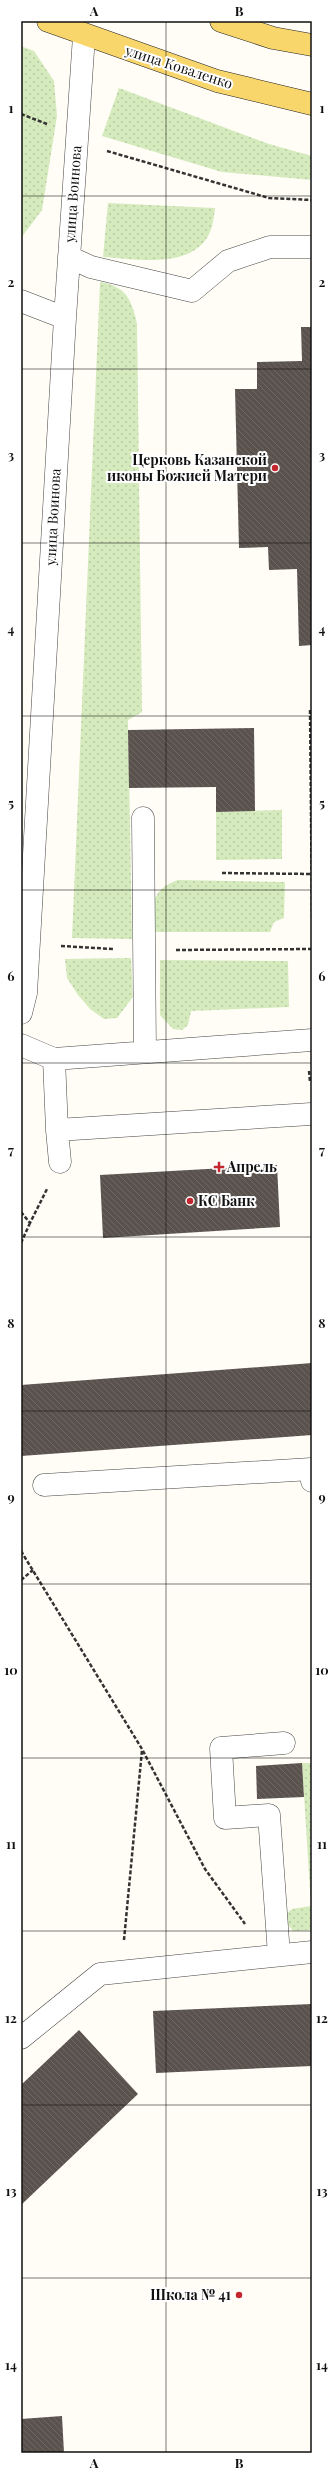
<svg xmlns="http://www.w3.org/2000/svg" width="333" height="2474" font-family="'Playfair Display',serif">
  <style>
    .grass { fill: url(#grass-dots) }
    .building { fill: url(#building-back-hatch) }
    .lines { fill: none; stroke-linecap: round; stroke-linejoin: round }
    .minor-casing { stroke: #444; stroke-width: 23 }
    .major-casing { stroke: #222; stroke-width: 23 }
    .path { stroke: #333; stroke-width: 2.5; stroke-dasharray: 4 2; stroke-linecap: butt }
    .minor { stroke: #fff; stroke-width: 22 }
    .major { stroke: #f9d66b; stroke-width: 22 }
    .grid { fill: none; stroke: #111; stroke-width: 1; stroke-opacity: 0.55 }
    .poi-dot { fill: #c4262e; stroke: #fff; stroke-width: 1.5 }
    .labels { text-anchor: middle; stroke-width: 4; stroke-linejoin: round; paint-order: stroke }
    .street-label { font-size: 14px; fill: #111; stroke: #fff }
    .poi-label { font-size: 14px; font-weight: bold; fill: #111; stroke: #fff; text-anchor: end }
    .neatline { fill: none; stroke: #111; stroke-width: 1.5 }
    .grid-label { font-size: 13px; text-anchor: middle; font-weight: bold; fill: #111 }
  </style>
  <defs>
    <pattern id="grass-dots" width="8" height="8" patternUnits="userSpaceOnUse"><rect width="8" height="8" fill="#d5ebbd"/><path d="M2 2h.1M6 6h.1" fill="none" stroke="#b6c8a1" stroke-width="1.8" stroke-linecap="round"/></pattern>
    <pattern id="building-back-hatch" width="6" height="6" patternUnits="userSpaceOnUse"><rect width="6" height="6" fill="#5a524d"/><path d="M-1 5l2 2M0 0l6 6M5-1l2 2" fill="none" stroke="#6d6662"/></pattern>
  </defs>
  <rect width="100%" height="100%" fill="#fffdf5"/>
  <path class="grass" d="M21 46 34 51 54 81 57 116 42 210 21 238Z
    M119 88 269 144 312 156V180L222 172 102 136Z
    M108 203 215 208C214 216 213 225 210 232 194 270 135 259 103 257Z
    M100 282C126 286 132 300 137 324L142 712 128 720 132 939 72 938Z
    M282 810V859L216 860V812Z
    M178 880 285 882 284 918 274 922 270 932H153C152 906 150 890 178 880Z
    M131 958 133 997 117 1018 104 1019 90 1009 78 995 67 978 65 959Z
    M160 960 288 961 289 1007 191 1011 188 1025 182 1030 173 1029 160 1015Z
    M302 1763H312V1930L293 1931 287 1923 286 1914 292 1909 311 1906Z"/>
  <path class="building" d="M301 327H312V645L299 646 297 569 269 570 268 547 239 548 235 389H257V362L302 361Z
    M254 728 255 811 216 812V787L129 788 128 730Z
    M277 1165 280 1227 103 1238 100 1175Z
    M312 1363V1435L21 1456V1385Z
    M302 1763 304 1797 257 1799 256 1766Z
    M312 2004V2066L156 2073 153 2011Z
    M79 2030 138 2094 21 2205V2085Z
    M62 2416 64 2453H21V2419Z"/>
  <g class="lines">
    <defs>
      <path id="minor" d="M69 257 91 267 192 291 228 261 270 247H312
        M21 301 65 318
        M143 818 145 1052
        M21 1013 26 993 65 318 84 36
        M21 1045 54 1059 312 1040
        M54 1059 57 1130 311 1114
        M57 1130 60 1162
        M44 1485 311 1469 312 1481
        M279 1955 269 1815 225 1818 221 1748 284 1743
        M21 2038 100 1974 312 1952"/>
      <path id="major" d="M48 21 217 81 312 104
        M221 21 273 38 312 45"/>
    </defs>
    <use href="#minor" class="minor-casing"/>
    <use href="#major" class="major-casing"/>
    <path class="path" d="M21 114 47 124
      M107 151 269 198 312 200
      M310 710 312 917
      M222 873 312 874
      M61 946 113 949
      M176 950 312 949
      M309 1071 310 1082
      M21 1212 30 1223 47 1189
      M21 1243 30 1223
      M21 1551 142 1749 205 1869 245 1924
      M21 1580 33 1570
      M124 1940 142 1750"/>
    <use href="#minor" class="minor"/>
    <use href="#major" class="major"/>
  </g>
  <path class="grid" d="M166 21V2453M21 196H312M21 369H312M21 543H312M21 716H312M21 890H312M21 1063H312M21 1237H312M21 1411H312M21 1584H312M21 1758H312M21 1931H312M21 2105H312M21 2278H312"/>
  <g class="poi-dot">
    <circle cx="275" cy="468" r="4"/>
    <path d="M217 1161h4v4h4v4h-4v4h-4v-4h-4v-4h4z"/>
    <circle cx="190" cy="1201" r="4"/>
    <circle cx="239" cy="2295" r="4"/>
  </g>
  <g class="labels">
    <g class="street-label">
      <text transform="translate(179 67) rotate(18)" y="5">улица Коваленко</text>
      <text transform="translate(73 194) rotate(-86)" y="5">улица Воинова</text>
      <text transform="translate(53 517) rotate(-87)" y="5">улица Воинова</text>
    </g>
    <g class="poi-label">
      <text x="267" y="465">Церковь Казанской<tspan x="267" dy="16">иконы Божией Матери</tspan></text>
      <text x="227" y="1172" text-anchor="start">Апрель</text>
      <text x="198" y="1206" text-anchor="start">КС Банк</text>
      <text x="231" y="2300">Школа № 41</text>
    </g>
  </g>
  <rect width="333" height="2474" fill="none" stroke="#ffffff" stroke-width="44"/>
  <rect x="22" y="22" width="289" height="2430" class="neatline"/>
  <g class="grid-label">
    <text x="94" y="16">A</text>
    <text x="239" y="16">B</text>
    <text x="11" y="113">1</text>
    <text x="322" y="113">1</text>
    <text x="11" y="287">2</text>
    <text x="322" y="287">2</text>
    <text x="11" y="460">3</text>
    <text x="322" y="460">3</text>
    <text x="11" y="634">4</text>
    <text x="322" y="634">4</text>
    <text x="11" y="808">5</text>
    <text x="322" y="808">5</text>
    <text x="11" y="981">6</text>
    <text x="322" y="981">6</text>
    <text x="11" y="1155">7</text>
    <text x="322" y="1155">7</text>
    <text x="11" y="1328">8</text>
    <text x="322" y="1328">8</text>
    <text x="11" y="1502">9</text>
    <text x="322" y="1502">9</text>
    <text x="11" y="1675">10</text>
    <text x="322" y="1675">10</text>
    <text x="11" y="1849">11</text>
    <text x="322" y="1849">11</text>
    <text x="11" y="2023">12</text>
    <text x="322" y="2023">12</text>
    <text x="11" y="2196">13</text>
    <text x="322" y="2196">13</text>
    <text x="11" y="2370">14</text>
    <text x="322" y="2370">14</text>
    <text x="94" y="2468">A</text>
    <text x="239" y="2468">B</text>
  </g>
</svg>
